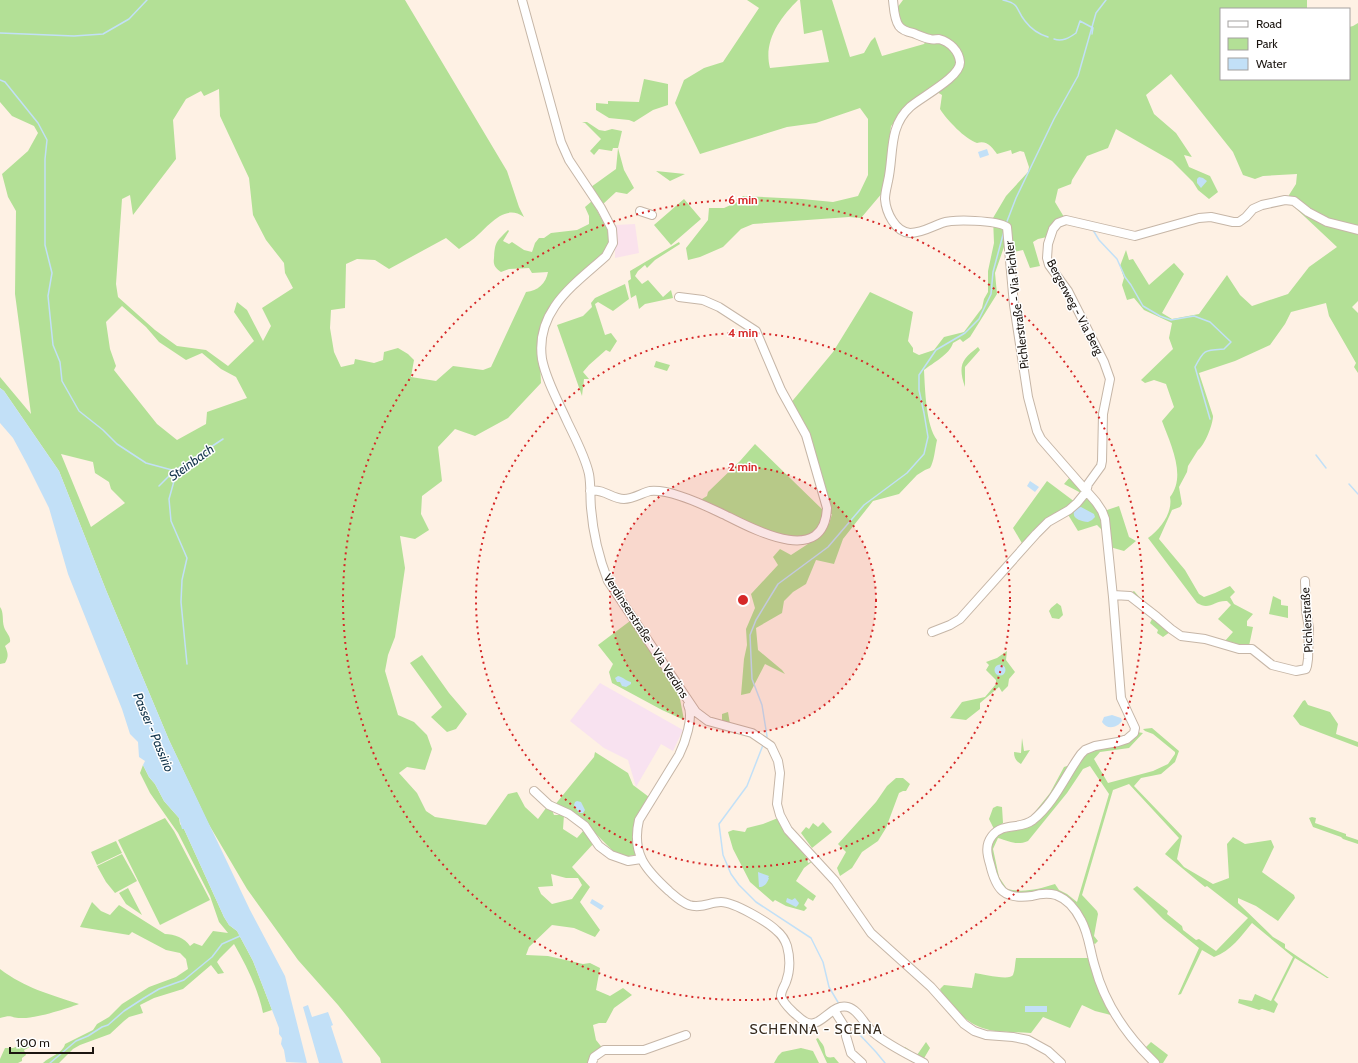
<svg xmlns="http://www.w3.org/2000/svg" width="1358" height="1063" font-family="Cabin,sans-serif">
  <style>
    .industrial { fill: #fae2ec }
    .education { fill: #f8e2f0 }
    .green { fill: #b3e096; fill-rule: evenodd }
    .water { fill: #c2e0f7 }
    .lines { fill: none; stroke-linecap: round; stroke-linejoin: round }
    .stream { stroke: #c2e0f7; stroke-width: 1.5 }
    .minor-casing { stroke: #c6b6a7; stroke-width: 10 }
    .minor { stroke: #fff; stroke-width: 8 }
    .ring { fill: none; stroke: #d62828; stroke-width: 2; stroke-dasharray: 2 4 }
    .labels { text-anchor: middle; stroke-width: 3; stroke-linejoin: round; paint-order: stroke }
    .street-label { font-size: 12px; fill: #1b1510; stroke: #fff }
    .water-label { font-size: 13px; font-style: italic; fill: #12344b; stroke: #fff }
    .quarter-label { font-size: 14px; letter-spacing: 1px; fill: #372b1e; stroke: #fff }
    .centre { fill: #d62828; stroke: #fff; stroke-width: 2 }
    .ring-label { font-size: 12px; text-anchor: middle; font-weight: bold; fill: #d62828; stroke: #fff; stroke-width: 3; stroke-linejoin: round; paint-order: stroke }
  </style>
  <rect width="100%" height="100%" fill="#fef1e4"/>
  <path class="industrial" d="M635 224 639 253 615 258V225Z"/>
  <path class="education" d="M600 683 683 730 673 751 661 744 636 787 628 760 604 748 570 721Z"/>
  <path class="green" d="M0 0H405L507 171 519 207 524 217C503 202 487 229 472 240 468 243 463 246 459 249L446 238 389 269 375 260 357 259 346 264 345 308 331 310 330 328 334 352 341 367 354 364 355 359 374 363 383 360 384 352 398 348 408 354 414 360 411 377 436 381 453 366 483 370 491 367 526 292C538 291 546 283 548 272L532 273 529 268 509 269 501 272C495 268 493 265 494 258 495 242 496 242 508 230L509 231 503 241 509 244 512 242 524 250 532 252 535 243 539 238H544L551 233 577 230 589 224V216L585 207 592 201 607 229 609 236 608 244 605 252 570 286 539 340 541 383 508 418 475 436 455 429 438 447 442 481 422 496 421 514 429 530 415 539 400 536 405 568 395 637 388 655 385 671 398 715 414 722 427 735 432 749 425 770 407 767 399 773 417 793 426 811 435 817 486 825 508 794 517 792 525 807 538 819 546 808 552 810 554 815H564L563 829 577 838 584 830 594 843 572 867 590 887 580 902 600 930 595 937 574 928 552 925 529 947 526 955 548 956 583 964 590 963 600 968 596 990 610 996 623 988 632 995 614 1008 606 1023H599L593 1025 596 1040 604 1050 592 1063H381L380 1058 338 1005 298 960 247 889 208 823 169 740 106 590 59 471 4 391 0 388V377L31 414 15 294 16 211 8 197 2 174 28 151 38 133 34 126 12 116 0 102ZM219 89 220 116 249 178 253 215 266 240 284 263 285 273 293 288 262 308 271 326 263 341 247 310 237 302 234 312 254 341 228 366 206 350 177 346 155 330 118 297 116 284 122 199 130 195 133 215 176 159 173 120 186 99 201 91 204 96ZM122 306 146 327 159 342 186 360 202 353 221 369 236 377 247 398 207 412 206 424 177 440 157 424 114 370 116 366 110 349 106 322ZM61 454 93 462 95 473 109 482 111 489 125 503 91 527ZM551 874 566 878H578L582 885 572 899 552 904 541 894 538 887 553 886Z
    M747 0H798C780 18 763 41 770 68L829 62 822 30 804 34 800 0H832L850 57 864 53 871 41 875 37 882 56 924 44 928 38 901 26 897 8 903 0H1307V9H1221V79H1349V27L1353 26 1358 23V301L1352 307 1358 313V373L1354 367 1356 363 1329 316 1326 303 1291 312 1285 324 1270 345 1235 361 1199 373 1213 416C1213 424 1205 445 1198 450L1188 466 1187 472 1179 487 1182 504 1180 507 1172 510 1159 539 1185 570 1199 594 1204 597 1215 593 1230 586 1235 592 1230 597 1234 604 1253 614 1247 621V626L1253 627 1249 646H1237L1224 642 1233 632 1218 619 1231 605 1227 601C1214 600 1210 611 1197 603L1148 538C1161 529 1173 512 1170 497 1187 476 1170 443 1162 421L1174 407 1166 384 1154 380 1145 383 1141 380 1173 349 1169 338 1172 323 1144 310 1134 298 1127 300 1122 285 1124 278 1120 266 1126 250 1129 260 1133 259 1149 285 1174 263 1184 274 1162 313 1172 319 1199 314 1227 275 1240 295 1252 306 1288 294 1309 267 1337 247 1289 202V195L1296 184 1297 174 1263 176 1255 179 1243 175 1233 152 1171 74 1146 95 1154 114 1176 133 1192 157 1184 155 1189 167 1210 176 1218 192 1209 199 1198 190 1193 182 1172 161 1116 129 1108 148 1087 156 1072 180 1071 184 1058 189 1055 202 1064 217 1047 237 1038 239 1033 242 1040 266 1030 268 1023 250 1013 252 1005 244 995 273 997 294 970 337 963 342 960 339 953 343C950 354 933 363 924 370 925 389 926 426 937 440 935 449 934 462 930 468L925 470 917 475 899 494 873 501 843 539 834 564 816 560 806 584 793 592 784 601 782 613 756 628 758 650 782 670 785 674 765 664 750 693 741 695 744 659 747 645 746 629 755 608 751 594 778 565 773 557 780 549 791 555 811 542 829 524 832 514H827L817 533 792 540 697 502 707 496 708 492 740 461 755 444 826 513 810 446 789 405 833 352 870 292 913 312 908 341 913 348V352L919 355 934 350 944 337 964 332 982 308 984 299 988 292V271L994 243 993 218 1006 196 1028 172 1029 167 1024 152 1020 151 1012 154 1011 150 997 154C992 147 987 140 977 143 965 139 947 120 940 109L942 95 937 92 909 108 891 126 883 192 861 218 849 217 753 224 741 229 723 247 700 257 688 260 686 248 708 220 709 208H724L744 199 742 196 802 199 833 202 858 196 868 175V119L860 108 816 123 787 127 700 154 675 103 684 80 704 68 723 62 759 8Z
    M644 79 668 84V105L653 110 634 122 629 120 609 118 596 110V103L608 104V101L639 102Z
    M582 122H587L599 130 605 131 612 129 622 131 618 148 624 170 634 188 627 194 616 192 602 205 591 187 616 169 618 148H613L612 151 599 149 594 155 590 151 601 139 585 123Z
    M656 171 685 174 670 181Z
    M684 199 701 219 671 245 654 225Z
    M679 242 680 244 655 260 647 268 645 265 638 271 635 276 642 284 648 280 663 297 671 290 673 298 645 304 639 309 636 295 631 298 628 281 631 279 630 271Z
    M625 284 629 299 613 311 598 302 595 304 605 335 611 333 617 341 610 352 606 350 589 365 583 372 589 379H584L582 396 557 325 583 316 592 307 591 303 595 298Z
    M978 347 980 350 965 367V387C958 366 961 360 978 347Z
    M656 361 670 365 667 371 654 367Z
    M1070 477 1082 490 1081 493 1064 484Z
    M1047 481 1075 502C1077 501 1081 499 1084 498 1098 498 1103 522 1104 532L1097 525 1078 531 1067 513 1023 545 1013 528Z
    M1119 506 1129 537 1136 541 1124 551 1110 547 1104 511Z
    M1134 591 1170 632 1163 637 1157 633 1158 630 1150 623 1152 619 1130 598 1129 594Z
    M1273 596 1281 600V605L1288 606V618L1269 614Z
    M1057 603 1061 606 1063 615 1059 619 1052 618 1049 611 1051 608Z
    M0 607C4 612 2 620 4 627 6 633 11 636 10 642L5 646C8 653 9 656 5 663L0 664Z
    M630 621 677 690 680 699 684 720 662 710 612 683 609 672 613 664 598 645Z
    M1007 651 1006 660 1015 672 1009 679 1008 686 1002 692 999 687 980 703V709L966 720 950 718 962 702 985 697 996 684V680L986 670 989 665 986 662 997 658Z
    M422 655 449 693 467 714 456 729 447 732 431 717 442 707 410 663Z
    M1305 700 1308 705 1330 712 1338 724 1336 734 1358 742V747L1300 725 1293 716 1303 701Z
    M728 712 730 724 722 722V714Z
    M1152 728 1179 751 1175 762 1161 774 1141 778 1134 786 1182 836 1177 859 1184 867 1213 884 1229 878 1227 844 1233 837 1245 844 1271 840 1274 847 1262 872 1294 895 1295 898 1278 921 1256 906 1238 898V903L1273 937 1285 944V948L1329 978H1327L1295 958 1274 1000 1278 1004 1274 1013 1262 1009 1259 1010 1238 1003 1239 999 1252 1001 1255 994 1271 1001 1293 957 1252 923C1241 936 1231 951 1214 957L1202 950 1181 994 1178 995 1199 948 1163 919 1133 889 1137 886 1168 911 1167 914 1182 926 1183 930 1196 940 1199 939 1216 951 1248 918 1207 886 1205 887 1165 854 1179 838 1129 784 1113 790 1082 895 1097 911 1098 914 1094 936 1098 941 1095 944 1088 939 1062 895H1018L1001 888 989 849 997 834C1008 831 1022 831 1031 825L1078 762 1088 752 1137 732 1143 733 1129 748 1100 752 1094 759 1108 783 1153 771 1168 764 1175 754V752L1153 734 1145 731 1143 729ZM1090 766 1109 794 1077 902 1067 894 1059 890 1055 884C1039 889 1024 893 1007 889L999 877 993 849 998 838C1009 841 1016 846 1028 841L1067 793 1083 769Z
    M1022 738 1024 751 1030 750 1021 764C1016 761 1014 758 1014 752L1021 753Z
    M595 752 628 773 633 785 649 797 634 831 635 855 623 857 613 851 589 827 554 806 594 757Z
    M143 765 149 777 155 784 164 801 179 818 180 824 184 829 224 917 229 925 237 931 253 961 272 1010 263 1013C258 988 246 965 234 944L220 958 217 962 224 973 218 974 211 965 183 989 154 998 140 1005 143 1013 129 1017 124 1021 110 1034 80 1045 73 1049 59 1063H43C49 1057 63 1053 65 1044L93 1030 97 1024 109 1017 122 1004 149 987 176 977 188 969 186 959 180 953 166 950 132 932 129 935 80 927 92 902 101 911 110 915 119 905 165 934C174 934 185 938 190 946L194 943 202 946 213 931 228 933 219 922 210 896 178 833 150 793 140 773Z
    M1070 765 1043 808 1030 818 1050 793 1064 767Z
    M896 778H903L910 784 906 791H903L899 793 886 828 878 841 862 852 852 868 840 876 837 868 846 852 838 844 876 802 887 786Z
    M997 806 1002 807 1003 823 997 829H994L989 819 993 808Z
    M1312 817 1316 818 1315 823 1346 834V836L1358 840V844L1343 839 1341 837 1313 827 1309 818Z
    M165 818 174 831 210 900 160 925 118 840Z
    M778 818 790 836 807 858 808 863 813 861 804 868 796 881 816 896 813 901 808 898 804 905 807 908 804 911 786 906 775 900 773 902 750 882 733 849 728 832 733 830 745 832 747 828 763 824Z
    M823 822 832 832 812 848 801 833 806 827 809 829 813 823 818 827Z
    M116 841 122 853 97 865 91 852Z
    M122 854 137 881 115 893 106 882 97 866Z
    M128 888 142 915 126 904 119 893Z
    M1016 958H1089L1111 1015 1095 1011 1082 1005 1070 1028 1043 1017 1031 1033C1000 1031 980 1035 957 1011 950 1004 944 998 940 989L944 985 972 988 975 973C982 974 1010 981 1013 975 1015 970 1015 963 1016 958Z
    M0 969C25 988 49 994 79 1004 66 1009 34 1019 21 1018 10 1018 13 1014 0 1018Z
    M818 1038C819 1040 823 1044 824 1047 826 1054 824 1059 834 1057L839 1063H827L816 1039Z
    M28 1042 30 1047 24 1050 26 1055 22 1058V1061L18 1063H0V1059L5 1048H13Z
    M926 1042 930 1048 923 1060 904 1049 905 1047 917 1055Z
    M1151 1042 1168 1055 1163 1063H1160L1145 1048Z
    M801 1048 813 1051 819 1063H774L778 1056 782 1052Z"/>
  <path class="water" d="M987 149 989 155 980 158 978 152Z
    M1199 177 1203 178 1207 181 1201 188 1197 183V179Z
    M0 388 4 391 59 471 106 590 169 740 250 910 285 976 307 1063 286 1062 284 1050 281 1044 282 1038 279 1034V1028L253 961 237 931 229 925 224 917 184 829H182L179 818 164 801 155 784 149 777 143 765 145 761 139 757 138 742 130 734 122 709 68 574 49 508 27 464 13 438 0 423Z
    M1030 481 1039 487 1035 492 1027 486Z
    M1081 507 1094 514 1095 517 1092 520 1088 522C1080 521 1069 518 1076 508Z
    M994.5 670a5.5 5.5 0 1 1 11 0a5.5 5.5 0 1 1-11 0Z
    M618 676C623 677 626 681 631 682V684L626 687 622 686 620 682H617L615 678Z
    M1112 715 1121 718 1122 721C1117 728 1107 730 1102 722L1104 717Z
    M577 801 581 802 585 810 583 813H579L574 805 575 802Z
    M758 872 769 876 768 878H769C767 883 765 887 759 887Z
    M787 898 792 900 795 898 799 903 798 905 796 907 786 902Z
    M592 899 604 906 601 910 590 903Z
    M308 1005 312 1017 328 1012 333 1025 331 1026 343 1063H319L303 1007Z
    M1025 1006H1047V1012H1025Z"/>
  <g class="lines">
    <path class="stream" d="M1003 0C1021 4 1015 9 1025 21 1031 29 1038 34 1048 37
      M0 33 74 36 103 34 129 19 147 0
      M1054 39C1062 42 1069 38 1076 33L1080 21 1093 28 1092 34
      M0 80 5 82 38 123 47 140 45 159V245L52 273 48 296 53 345 60 362 62 381 79 411 103 430 117 444 146 463 172 470
      M1006 224 1016 198 1054 119 1078 76 1096 13 1106 0
      M1093 230 1099 240 1117 259 1125 277 1131 285 1143 306 1160 316 1171 320 1194 316 1210 322 1231 342 1224 349C1205 350 1204 349 1195 367L1210 419
      M1316 455 1326 468
      M176 474 169 499 171 521 187 558 182 580 181 602 187 664
      M1349 484 1358 494
      M159 486 173 472 223 439
      M766 740 767 736 762 705 752 679 750 635 756 620 778 584 828 547 864 505 907 473 924 454 928 437 924 413 919 390V375L936 350 965 333 979 319 991 294 993 272 1004 231
      M763 745 747 786 719 824 723 855 731 874 739 885 756 902 811 938 823 962 829 987 839 1004
      M860 1035 876 1052 885 1063
      M50 1063 76 1041 88 1036 102 1027 108 1025 124 1011 144 998 159 989 184 980 212 957 222 944 240 936"/>
    <defs>
      <path id="minor" d="M522 0 561 142 569 160 601 208 612 229 613 243 606 256C575 284 535 310 542 359 546 380 558 401 567 421 575 438 585 456 589 474 591 485 590 497 591 508 593 533 599 558 608 581L696 712 708 721 752 733 771 746 778 761 780 773 777 804 780 815 788 830 835 881 871 933 931 987 964 1024 974 1031 986 1035 1013 1037 1028 1040 1048 1051 1061 1063
        M893 0C894 8 894 19 899 26 902 30 908 32 913 33 918 35 924 38 930 39 933 40 936 39 939 39 950 42 959 51 960 62 961 77 921 97 910 107 888 127 894 155 888 181 887 186 885 193 885 199 886 212 895 232 910 233 922 233 931 227 942 223 953 219 997 220 1007 227L1014 305 1028 397 1037 431 1041 439 1096 502 1102 511 1105 519 1113 597 1121 698 1135 728 1134 733 1127 739 1118 742 1095 746 1085 750 1081 754C1065 776 1055 802 1033 820 1020 830 1003 822 992 836 985 845 987 854 990 864 996 890 1004 900 1032 896 1039 894 1048 893 1056 895 1067 899 1076 910 1081 920 1089 934 1090 952 1095 967 1105 1005 1127 1036 1155 1063
        M640 211 652 215
        M590 491C603 488 612 499 624 499 633 499 642 493 650 491 660 490 671 493 680 496 696 501 710 508 725 515 753 529 824 568 827 508L806 435 781 390 756 331 719 307 703 300 679 297
        M1113 595 1130 596 1157 617 1171 629 1181 636 1205 639 1239 649H1252L1272 665 1296 671 1306 669 1307 666 1308 659 1309 628 1306 611 1305 581
        M932 632 950 625 960 619 1036 534 1048 522 1069 510 1077 503 1086 492 1088 484 1101 466 1102 461 1103 414 1110 379 1104 362 1068 291 1049 265 1047 258 1048 244 1053 229 1058 223 1066 220 1135 236 1199 218 1211 217 1233 222H1239L1246 217 1253 209 1262 205 1285 200 1294 201 1308 212 1327 222 1358 230
        M688 705C694 717 685 743 679 755L639 820C631 854 646 870 669 891 675 896 681 902 689 905 701 909 710 902 721 902 734 902 768 922 777 931 782 935 785 940 787 946 790 957 790 971 786 982 784 987 781 991 781 996 783 1003 789 1008 794 1013 797 1015 800 1019 804 1021 820 1032 831 1002 848 1007 859 1010 865 1026 874 1033 888 1045 907 1054 924 1063
        M534 791 549 805 569 814 585 826 599 846 611 855 628 861 641 859
        M834 1010 846 1029V1036L851 1053 862 1063
        M592 1063 594 1057 604 1050H644L686 1035"/>
    </defs>
    <use href="#minor" class="minor-casing"/>
    <use href="#minor" class="minor"/>
  </g>
  <circle cx="743" cy="600" r="133" fill="#d62828" fill-opacity=".12"/>
  <g class="ring">
    <circle cx="743" cy="600" r="133"/>
    <circle cx="743" cy="600" r="267"/>
    <circle cx="743" cy="600" r="400"/>
  </g>
  <g class="labels">
    <g class="street-label">
      <text transform="translate(1017 305) rotate(-97)" y="4">Pichlerstraße - Via Pichler</text>
      <text transform="translate(1075 307) rotate(62)" y="4">Bergerweg - Via Berg</text>
      <text transform="translate(1307 620) rotate(-93)" y="4">Pichlerstraße</text>
      <text transform="translate(646 636) rotate(57)" y="4">Verdinserstraße - Via Verdins</text>
    </g>
    <g class="water-label">
      <text transform="translate(191 462) rotate(-36)" y="5">Steinbach</text>
      <text transform="translate(154 732) rotate(67)" y="5">Passer - Passirio</text>
    </g>
    <g class="quarter-label">
      <text x="816" y="1034">SCHENNA - SCENA</text>
    </g>
  </g>
  <circle cx="743" cy="600" r="6" class="centre"/>
  <g class="ring-label">
    <text x="743" y="204">6 min</text>
    <text x="743" y="337">4 min</text>
    <text x="743" y="471">2 min</text>
  </g>
  <rect x="1220" y="8" width="130" height="72" fill="#ffffff" stroke="#a4a19f"/>
  <rect x="1228" y="21" width="20" height="6" fill="#ffffff" stroke="#a4a19f"/>
  <text x="1256" y="28" font-size="12" fill="#1b1510">Road</text>
  <rect x="1228" y="38" width="20" height="12" fill="#b3e096" stroke="#a4a19f"/>
  <text x="1256" y="48" font-size="12" fill="#1b1510">Park</text>
  <rect x="1228" y="58" width="20" height="12" fill="#c2e0f7" stroke="#a4a19f"/>
  <text x="1256" y="68" font-size="12" fill="#1b1510">Water</text>
  <path d="M10 1047v6h83v-6" fill="none" stroke="#1b1510" stroke-width="2"/>
  <text x="16" y="1047" font-size="12" fill="#1b1510" stroke="#ffffff" stroke-width="3" paint-order="stroke">100 m</text>
</svg>
